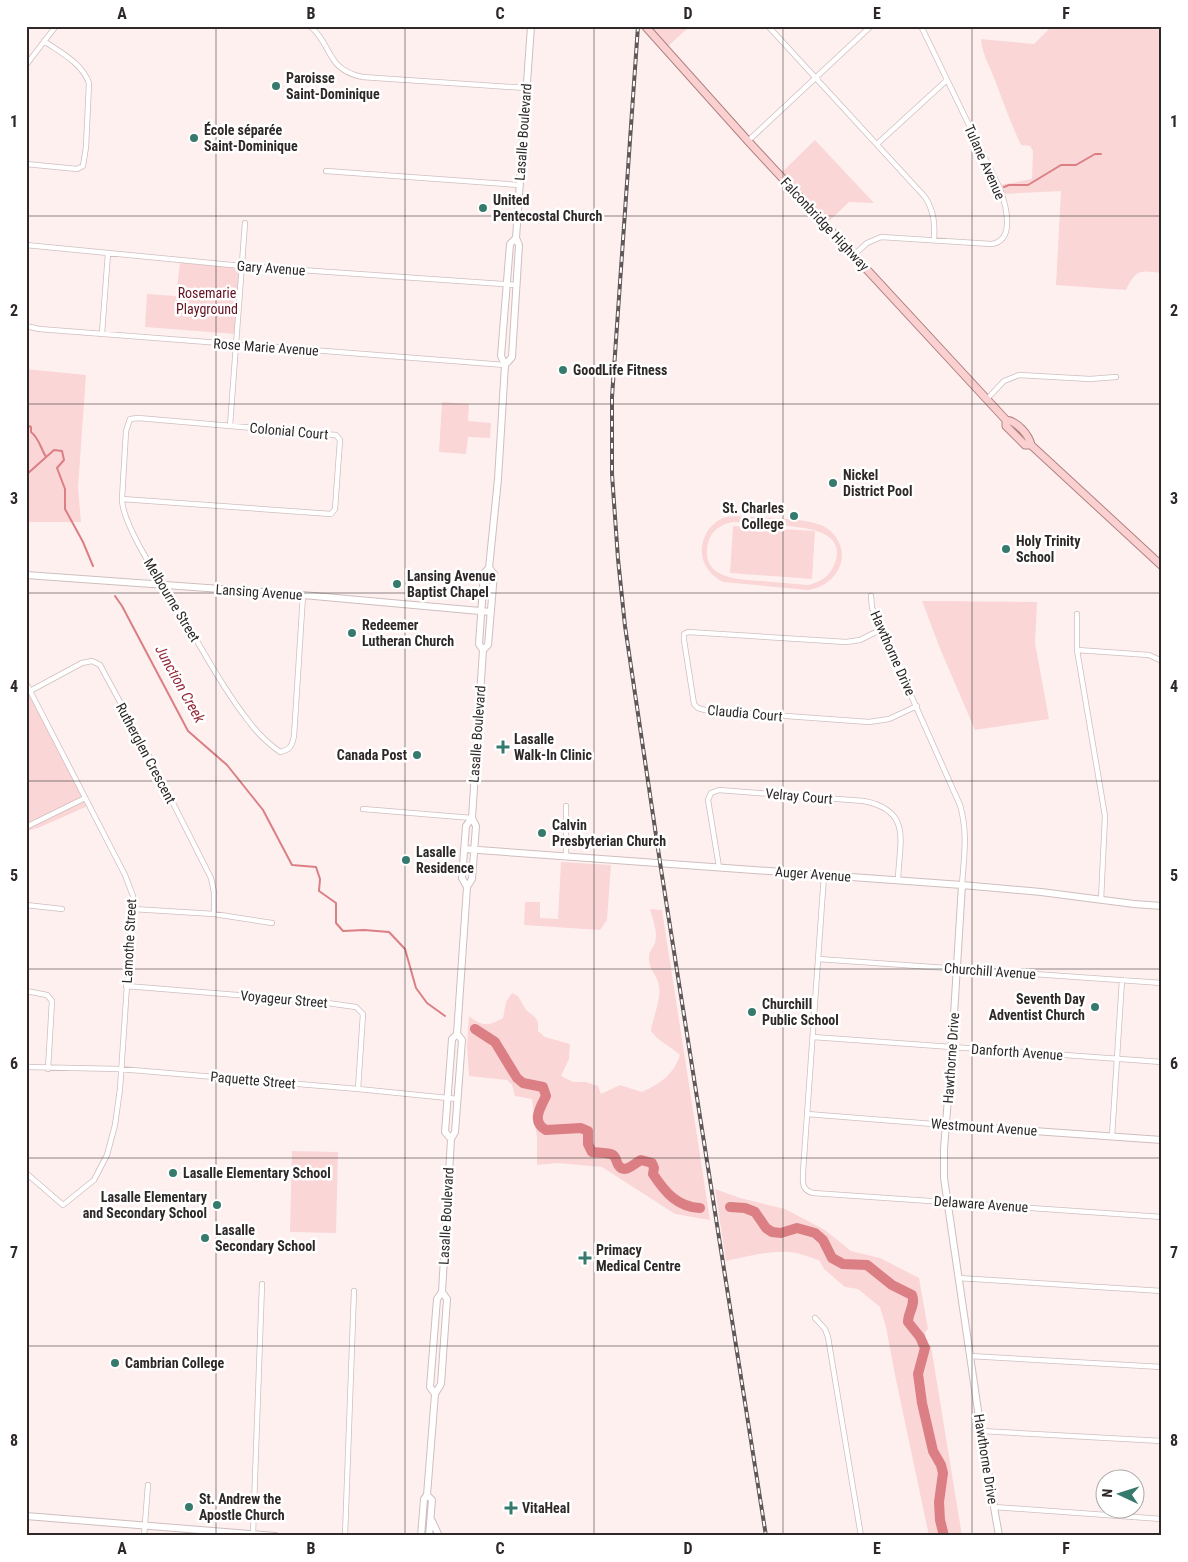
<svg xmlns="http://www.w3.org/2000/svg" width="1188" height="1562" font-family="'Roboto Condensed',sans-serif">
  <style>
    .green { fill: #fad6d7; fill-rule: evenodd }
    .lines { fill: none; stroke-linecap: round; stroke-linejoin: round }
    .stream { stroke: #db7f84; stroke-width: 2 }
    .river { stroke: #db7f84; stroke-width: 10 }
    .street-casing { stroke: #d0bebf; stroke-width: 6 }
    .secondary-casing { stroke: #d0bebf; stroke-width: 8 }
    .primary-casing { stroke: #b18182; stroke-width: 9 }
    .street { stroke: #fff; stroke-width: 4.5 }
    .secondary { stroke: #fff; stroke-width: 6 }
    .primary { stroke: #fbd0d1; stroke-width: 7 }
    .rail-casing { stroke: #605858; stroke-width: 4 }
    .rail { stroke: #fff; stroke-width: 2; stroke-dasharray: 5.5; stroke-linecap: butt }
    .grid { fill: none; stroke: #2e2828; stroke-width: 1; stroke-opacity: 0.55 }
    .poi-dot { fill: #367a6e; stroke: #fff; stroke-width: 2 }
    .labels { text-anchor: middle; stroke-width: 5; stroke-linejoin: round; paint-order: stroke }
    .poi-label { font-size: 14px; font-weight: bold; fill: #2e2828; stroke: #fff; text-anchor: start }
    .street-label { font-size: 14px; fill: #2e2828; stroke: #fff }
    .park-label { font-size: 14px; fill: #63101f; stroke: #fff }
    .water-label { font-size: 15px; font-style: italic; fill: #952837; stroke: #fff }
    .neatline { fill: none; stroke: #2e2828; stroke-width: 2 }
    .grid-label { font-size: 16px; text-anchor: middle; font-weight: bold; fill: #2e2828 }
  </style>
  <rect width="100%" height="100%" fill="#fff0f0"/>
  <path class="green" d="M649 26H690L665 49Z
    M1052 26H1162V273C1140 270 1136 269 1126 290L1056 285 1061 191 1003 194 1000 185 1032 179 1033 151 1030 146 1021 145C1011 124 1004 104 996 83 991 68 982 55 981 39L1034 44Z
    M815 140 874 203 849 202 825 225 779 175Z
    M180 262 237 268 239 273 235 334 145 327 147 294 176 296Z
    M26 369 86 375 78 488 81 522H26Z
    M442 402 469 404 468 421 491 423 490 438 468 437 466 454 439 452Z
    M733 516C756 518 800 517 821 525 837 532 846 549 840 566 834 580 822 588 808 590L723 582C702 571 695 549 709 529 712 525 717 521 721 519 724 517 729 517 733 516ZM733 522C747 523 762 524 776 525 798 527 850 528 834 565 830 576 819 583 808 585 792 584 776 582 761 581 737 579 700 579 708 543 711 530 722 524 733 522Z
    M733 526 815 531 812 579 730 573Z
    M922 601 1037 602 1035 643 1049 719 975 730 941 651Z
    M26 683 90 805 38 828 26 831Z
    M561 862 611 865 607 920 600 930 524 925 525 902H540V918L558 919Z
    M650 909 662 910 710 1220 675 1214 602 1167 557 1163 537 1165V1138L532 1099 515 1096 512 1085 507 1080 469 1076 467 1045 469 1016C483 1027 488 1026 503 1018L506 1002 512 993 518 996 526 1010 535 1017 538 1022V1031L545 1037 570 1044 569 1059 561 1076 573 1082H586L598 1086 601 1094 620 1085 642 1092C661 1083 673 1075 680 1055 670 1046 659 1042 651 1031 653 1015 663 998 658 982 655 973 648 967 649 957 649 951 653 948 655 943 658 932 653 920 650 909Z
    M292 1151 338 1152 336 1233 290 1232Z
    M715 1189 740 1198 785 1209 825 1230 851 1251 880 1258 919 1278 928 1329 925 1332 927 1344 931 1346 962 1536H929L895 1375 886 1327 880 1307 858 1289 845 1287 824 1269 820 1261C810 1257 800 1253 790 1252 771 1250 745 1257 726 1261Z"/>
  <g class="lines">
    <path class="stream" d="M1004 187 1009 185H1028L1061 165H1076L1095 154H1101
      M26 425 31 427V432C39 438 41 449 46 457
      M26 475 54 450 62 451 64 460 57 468 65 489V509L83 542 93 566
      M115 596 122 606 188 731 227 765 263 810 292 865 316 867 320 879 319 891 336 903V923L343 931 364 930 389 932 405 949 416 988 427 1003 445 1016"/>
    <path class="river" d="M475 1029 495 1042 517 1078 523 1083 543 1087 546 1096C540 1108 531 1122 546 1130L581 1128 588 1131V1144L592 1152C598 1153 607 1152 613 1155 617 1158 616 1163 619 1166 625 1174 635 1163 641 1160L652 1163 654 1168 653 1174C665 1192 677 1207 700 1208
      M730 1207 745 1208 755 1212 766 1228 772 1232 781 1233 797 1228 815 1233 823 1240 832 1258 843 1264 867 1265 892 1285 912 1295C916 1305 908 1312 908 1322L920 1337 925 1348 918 1374 922 1403 933 1451 941 1465 943 1473 939 1502 940 1520 944 1536"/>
    <defs>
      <path id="street" d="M310 26C333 45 325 69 362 77L526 88
        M768 26 925 197C934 211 935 224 934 240
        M26 65 56 26
        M748 141 871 26
        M877 144 947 80
        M26 164 77 169 83 166 86 147 89 83C82 63 61 53 44 41
        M326 171 519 185
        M26 245 242 266 517 285
        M854 255 867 243 881 237 991 244C1016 241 1006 205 1000 189L921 26
        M26 326 39 329 505 365
        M102 333 108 253
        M987 399 1004 381 1019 375 1090 379 1116 377
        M230 426 245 223
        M122 499 331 514 335 509 340 440 336 435 138 418 130 419 126 431 122 499C122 526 165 588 181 614 203 650 223 689 250 723 258 734 269 744 280 752 290 750 292 746 294 736L303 595
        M871 596 872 608 960 805C968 832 964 857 962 885
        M1077 614V650L1105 816 1101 900
        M882 629 860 640 846 642 688 632 684 634V640L694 704 698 708 705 710 869 722 889 719 917 706
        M1077 650 1149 655 1162 661
        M26 683 125 875 133 896 120 1089 115 1125 107 1155 94 1180 63 1205 26 1173
        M30 691 82 663 92 661 100 665 145 748 211 878 214 892V914
        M566 806V856
        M363 809 472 818
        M26 827 85 798
        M719 867 708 800 711 793 719 790 864 801C913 811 899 842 898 880
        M824 875 803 1172C803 1182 801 1190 813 1193L1162 1217
        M26 905 62 909
        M133 909 214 914 272 923
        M818 959 1162 983
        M126 986 313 1001 356 1007 363 1014 358 1089
        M26 991 47 995 52 1001 48 1069
        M813 1037 1162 1062
        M26 1067 120 1069 358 1089 458 1099
        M807 1114 946 1125
        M1112 1136 1122 980
        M958 1278 1162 1291
        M815 1318 825 1329 828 1337 861 1536
        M970 1356 1162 1367
        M981 1431 1162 1441
        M994 1507 1162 1519
        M253 1534 262 1284
        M144 1536 148 1485
        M345 1536 354 1291"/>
      <path id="secondary" d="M505 365 512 357 519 245 516 238 531 26
        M26 575 303 595 491 612
        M483 650 488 645 494 574 489 568 498 479 505 365 501 356 510 244 516 238
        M464 849 962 885 1041 892 1134 904 1162 906
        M962 885 952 1047 944 1149V1178L981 1431 999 1536
        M467 887 462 878 466 826 472 818
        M946 1125 1162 1140
        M451 1139 445 1132 452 1039 457 1034 467 887 472 879 476 826 472 818 483 650 479 644 484 573 489 568
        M435 1394 430 1387 437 1299 442 1292 451 1139 455 1132 462 1040 457 1034
        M427 1495 432 1500 429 1536
        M26 1516 275 1536
        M432 1521 439 1536
        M421 1536 424 1499 427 1495 435 1394 441 1384 447 1299 442 1292"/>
      <path id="primary" d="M645 26 748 141 1006 420C1017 421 1029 435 1031 445L1162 566
        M1006 420V426L1025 445H1031"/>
    </defs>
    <use href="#street" class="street-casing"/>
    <use href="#secondary" class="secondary-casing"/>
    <use href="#primary" class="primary-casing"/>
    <use href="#street" class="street"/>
    <use href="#secondary" class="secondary"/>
    <use href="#primary" class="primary"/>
    <defs>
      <path id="rail" d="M638 26 612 397V474L618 559 625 626 661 869 766 1536"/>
    </defs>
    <use href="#rail" class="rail-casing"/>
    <use href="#rail" class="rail"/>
  </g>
  <path class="grid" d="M216 26V1536M405 26V1536M594 26V1536M783 26V1536M972 26V1536M26 216H1162M26 404H1162M26 593H1162M26 781H1162M26 969H1162M26 1158H1162M26 1346H1162"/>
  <g class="poi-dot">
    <circle cx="276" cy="86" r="5"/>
    <circle cx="194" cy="138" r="5"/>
    <circle cx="483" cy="208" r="5"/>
    <circle cx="563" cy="370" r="5"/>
    <circle cx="833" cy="483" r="5"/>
    <circle cx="794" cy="516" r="5"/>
    <circle cx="1006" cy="549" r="5"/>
    <circle cx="397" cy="584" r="5"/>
    <circle cx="352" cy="633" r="5"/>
    <path d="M500.5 739.5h5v5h5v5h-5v5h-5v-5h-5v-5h5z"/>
    <circle cx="417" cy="755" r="5"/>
    <circle cx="542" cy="833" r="5"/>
    <circle cx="406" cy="860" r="5"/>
    <circle cx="1095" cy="1007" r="5"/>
    <circle cx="752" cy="1012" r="5"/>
    <circle cx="173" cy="1173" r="5"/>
    <circle cx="217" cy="1205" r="5"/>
    <circle cx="205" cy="1238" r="5"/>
    <path d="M582.5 1250.5h5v5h5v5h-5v5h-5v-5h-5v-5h5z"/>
    <circle cx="115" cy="1363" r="5"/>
    <circle cx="189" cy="1507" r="5"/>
    <path d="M508.5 1500.5h5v5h5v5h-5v5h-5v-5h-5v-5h5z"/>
  </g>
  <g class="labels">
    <g class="poi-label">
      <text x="286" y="83">Paroisse<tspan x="286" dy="16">Saint-Dominique</tspan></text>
      <text x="204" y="135">École séparée<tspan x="204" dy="16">Saint-Dominique</tspan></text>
      <text x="493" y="205">United<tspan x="493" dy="16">Pentecostal Church</tspan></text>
      <text x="573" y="375">GoodLife Fitness</text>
      <text x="843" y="480">Nickel<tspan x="843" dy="16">District Pool</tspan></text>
      <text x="784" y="513" text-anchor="end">St. Charles<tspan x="784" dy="16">College</tspan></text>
      <text x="1016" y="546">Holy Trinity<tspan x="1016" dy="16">School</tspan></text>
      <text x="407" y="581">Lansing Avenue<tspan x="407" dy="16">Baptist Chapel</tspan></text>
      <text x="362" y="630">Redeemer<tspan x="362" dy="16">Lutheran Church</tspan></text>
      <text x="514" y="744">Lasalle<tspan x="514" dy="16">Walk-In Clinic</tspan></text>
      <text x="407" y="760" text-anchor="end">Canada Post</text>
      <text x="552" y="830">Calvin<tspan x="552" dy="16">Presbyterian Church</tspan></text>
      <text x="416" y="857">Lasalle<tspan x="416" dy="16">Residence</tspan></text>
      <text x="1085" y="1004" text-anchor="end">Seventh Day<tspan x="1085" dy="16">Adventist Church</tspan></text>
      <text x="762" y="1009">Churchill<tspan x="762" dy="16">Public School</tspan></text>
      <text x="183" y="1178">Lasalle Elementary School</text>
      <text x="207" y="1202" text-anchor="end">Lasalle Elementary<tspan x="207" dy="16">and Secondary School</tspan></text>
      <text x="215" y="1235">Lasalle<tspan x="215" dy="16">Secondary School</tspan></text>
      <text x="596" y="1255">Primacy<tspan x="596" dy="16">Medical Centre</tspan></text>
      <text x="125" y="1368">Cambrian College</text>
      <text x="199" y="1504">St. Andrew the<tspan x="199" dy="16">Apostle Church</tspan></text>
      <text x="522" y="1513">VitaHeal</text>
    </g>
    <g class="street-label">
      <text transform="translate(523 132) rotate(-86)" y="5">Lasalle Boulevard</text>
      <text transform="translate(985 162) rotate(66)" y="5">Tulane Avenue</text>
      <text transform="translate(825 224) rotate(47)" y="5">Falconbridge Highway</text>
      <text transform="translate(271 268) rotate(4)" y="5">Gary Avenue</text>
      <text transform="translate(266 347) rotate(4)" y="5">Rose Marie Avenue</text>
      <text transform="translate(289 431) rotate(5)" y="5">Colonial Court</text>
      <text transform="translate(259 592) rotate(4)" y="5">Lansing Avenue</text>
      <text transform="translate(172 600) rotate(59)" y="5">Melbourne Street</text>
      <text transform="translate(893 653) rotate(66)" y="5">Hawthorne Drive</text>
      <text transform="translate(745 713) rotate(5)" y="5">Claudia Court</text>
      <text transform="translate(477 734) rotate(-86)" y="5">Lasalle Boulevard</text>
      <text transform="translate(146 753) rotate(62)" y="5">Rutherglen Crescent</text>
      <text transform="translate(799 796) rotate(5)" y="5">Velray Court</text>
      <text transform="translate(813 874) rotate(4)" y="5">Auger Avenue</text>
      <text transform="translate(129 941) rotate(-87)" y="5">Lamothe Street</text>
      <text transform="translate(990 971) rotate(4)" y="5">Churchill Avenue</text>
      <text transform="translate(284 999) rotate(5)" y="5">Voyageur Street</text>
      <text transform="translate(1017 1052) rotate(4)" y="5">Danforth Avenue</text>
      <text transform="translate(951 1058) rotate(-86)" y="5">Hawthorne Drive</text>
      <text transform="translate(253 1080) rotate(5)" y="5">Paquette Street</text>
      <text transform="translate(984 1127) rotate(4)" y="5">Westmount Avenue</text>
      <text transform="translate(981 1204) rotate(4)" y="5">Delaware Avenue</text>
      <text transform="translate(446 1216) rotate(-87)" y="5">Lasalle Boulevard</text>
      <text transform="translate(986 1459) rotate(81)" y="5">Hawthorne Drive</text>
    </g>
    <g class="park-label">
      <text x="207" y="298">Rosemarie<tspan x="207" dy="16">Playground</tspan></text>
    </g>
    <g class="water-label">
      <text transform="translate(180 684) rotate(61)" y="5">Junction Creek</text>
    </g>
  </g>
  <rect width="1188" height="1562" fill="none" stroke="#ffffff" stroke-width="55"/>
  <g transform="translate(1120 1494) rotate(274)"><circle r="24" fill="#ffffff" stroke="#aba9a9"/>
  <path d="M0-4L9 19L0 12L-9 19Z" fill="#367a6e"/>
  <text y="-8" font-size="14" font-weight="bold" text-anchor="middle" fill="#2e2828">N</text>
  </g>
  <rect x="28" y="28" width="1132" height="1506" class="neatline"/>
  <g class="grid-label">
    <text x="122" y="19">A</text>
    <text x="311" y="19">B</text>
    <text x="500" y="19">C</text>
    <text x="688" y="19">D</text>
    <text x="877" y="19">E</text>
    <text x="1066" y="19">F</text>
    <text x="14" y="127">1</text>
    <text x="1174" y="127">1</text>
    <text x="14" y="316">2</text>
    <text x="1174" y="316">2</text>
    <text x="14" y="504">3</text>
    <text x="1174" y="504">3</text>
    <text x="14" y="692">4</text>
    <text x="1174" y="692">4</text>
    <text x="14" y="881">5</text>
    <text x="1174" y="881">5</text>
    <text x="14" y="1069">6</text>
    <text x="1174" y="1069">6</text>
    <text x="14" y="1258">7</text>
    <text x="1174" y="1258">7</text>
    <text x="14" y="1446">8</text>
    <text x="1174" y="1446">8</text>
    <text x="122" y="1554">A</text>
    <text x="311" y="1554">B</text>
    <text x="500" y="1554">C</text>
    <text x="688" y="1554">D</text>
    <text x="877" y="1554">E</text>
    <text x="1066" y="1554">F</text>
  </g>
</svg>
